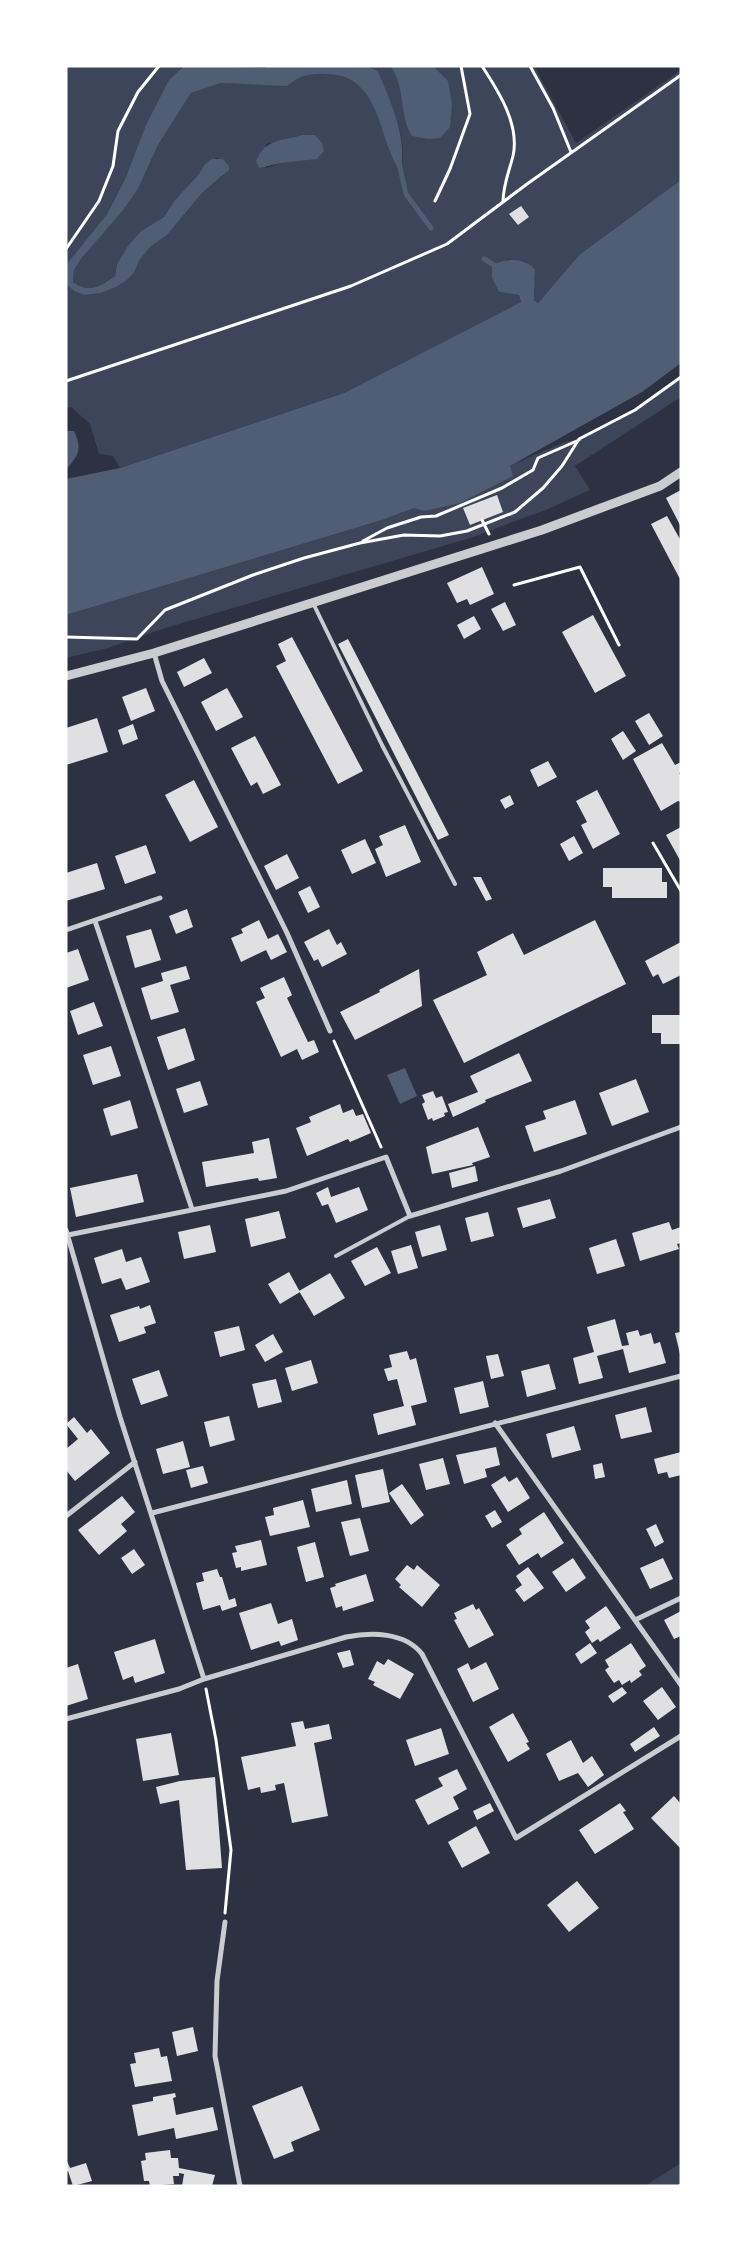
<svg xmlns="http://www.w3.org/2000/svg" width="747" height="2252" font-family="'PT Serif',serif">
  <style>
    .green { fill: #3c4559; fill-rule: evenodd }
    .water { fill: #4f5d75 }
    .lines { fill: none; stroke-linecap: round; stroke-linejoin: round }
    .stream { stroke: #4f5d75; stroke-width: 5 }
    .building { fill: #e0e0e3 }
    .path { stroke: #fff; stroke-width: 3 }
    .service { stroke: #caccd0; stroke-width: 4 }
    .minor { stroke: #caccd0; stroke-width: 5 }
    .tertiary { stroke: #caccd0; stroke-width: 9 }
  </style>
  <rect width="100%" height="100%" fill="#2d3142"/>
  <path class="green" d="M66 66H184L181 67 107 214 66 265Z
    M366 66H390C401 81 407 104 405 122L435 67 433 66H534L576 143 681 70V180L579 255 538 303 534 300 535 268 525 261 508 259 492 278 499 292 519 295 521 302 344 393 120 468 113 456 99 454 90 424 71 407 66 408V284L84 295 101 293 127 280 134 273 139 261 150 247 167 235 202 193 224 175 226 162 217 158 204 165 199 174 174 201 164 217 141 231 117 264 115 276C101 286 89 294 73 282L74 270 81 259 138 189 158 145 191 93 221 83 287 85C313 64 357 71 374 103 377 110 378 118 381 125 387 140 394 154 401 168 409 139 389 98 378 71ZM302 135 281 163 266 168V144Z
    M681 377V397L575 466 590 490 548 509 470 538 162 629 108 648 66 658V615L382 520 414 508 424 511 509 466 565 442 579 439 635 410Z
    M681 2163V2186H645Z"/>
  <path class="water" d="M184 66 265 68 269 66H366L378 71C390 100 407 135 401 168L397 166C377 131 379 75 326 74 310 73 299 76 287 86L221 83 191 93 158 145 138 189 123 210 81 259 74 270 73 282C89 294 101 286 115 276L117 264 128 246 141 231 164 217 174 201 199 174 204 165 212 159H223L229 166V170L202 193 167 235 150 247 139 261 134 273 127 280 116 287 101 293 84 295 74 291 66 284V265L107 214 126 177 146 125 169 80Z
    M390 66H433L448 81 452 104 450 127 440 138 428 139 412 136C398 114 407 89 390 66Z
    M302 135H315L322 143 324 151 317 159 281 163 259 168 256 161C265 139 281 141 302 135Z
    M681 180V363L642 392 510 466 513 476 460 503 424 511 414 508 382 520 66 615V479L120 468 344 393 521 302 519 295 499 292 492 278V265C506 258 524 257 535 269L534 300 538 303 579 255Z
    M66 431H74C83 450 78 455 66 470Z
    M405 1068 417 1096 400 1104 387 1075Z"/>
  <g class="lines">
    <path class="stream" d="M399 163 406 194 431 228
      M484 259 497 267"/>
  </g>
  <path class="building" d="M521 206 529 217 518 225 509 214Z
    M681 490V527L666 498Z
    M497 495 503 512 470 525 463 508Z
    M667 516 681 541V581L651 524Z
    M482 567 494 594 470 605 467 599 457 603 447 583Z
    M505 602 516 625 503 631 491 609Z
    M593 615 626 676 595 693 562 632Z
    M474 616 481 629 464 639 457 625Z
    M292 637 363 771 338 784 276 666 286 661 278 644Z
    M348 639 449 835 438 840 338 644Z
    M204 658 212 673 184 687 177 672Z
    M146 688 155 711 131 721 122 697Z
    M227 688 243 717 216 731 201 702Z
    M649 713 663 736 649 745 635 721Z
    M97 718 108 752 66 765V728Z
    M133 724 138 739 123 745 118 730Z
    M623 731 636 751 623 760 611 739Z
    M255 736 281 785 263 794 257 782 251 786 231 748Z
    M662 743 675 765 681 762V772L679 773 681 776V802L678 801 661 811 633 759Z
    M548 761 557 777 538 787 530 770Z
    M194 780 218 827 190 842 165 795Z
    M597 790 620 834 593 849 581 825 587 822 576 801Z
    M510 795 514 804 505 809 500 800Z
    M405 825 421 862 386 877 375 849 383 845 379 836Z
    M681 827V862L666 835Z
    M574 836 583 853 569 861 560 844Z
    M365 839 376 863 352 874 341 850Z
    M146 845 156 873 125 884 115 856Z
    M287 854 299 878 276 890 264 866Z
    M97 863 105 889 66 901V873Z
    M603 868H662V882H667V898H612V887H603Z
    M473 877H481L492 899 486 901Z
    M310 886 320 907 308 913 298 892Z
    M187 909 193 927 176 934 169 916Z
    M259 920 268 939 278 934 287 952 271 960 266 950 241 962 231 938 243 933 241 929Z
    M595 920 626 984 464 1063 433 1000 487 975 477 952 513 933 524 955Z
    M151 929 161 960 135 968 126 936Z
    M329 929 337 945 341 942 347 954 322 967 318 959 314 961 304 942Z
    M681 942V975L663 984 658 974 653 977 645 961Z
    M78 949 89 980 66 988V953Z
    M186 966 190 979 170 985 179 1012 151 1020 141 988 163 981 161 973Z
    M419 969 422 1006 355 1040 340 1012 380 992 379 990Z
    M284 977 292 995 287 998 308 1042 314 1040 319 1052 302 1060 297 1049 281 1057 256 1002 265 998 260 988Z
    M94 1002 103 1026 78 1035 70 1011Z
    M652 1015H681V1044H661V1033H652Z
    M185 1028 195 1060 168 1070 157 1037Z
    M111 1046 121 1076 93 1085 83 1055Z
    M519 1053 532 1081 485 1100 486 1102 453 1117 448 1104 478 1092 470 1076Z
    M636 1079 649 1112 612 1126 599 1093Z
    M200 1081 208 1105 184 1113 176 1089Z
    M433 1091 436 1098 442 1096 448 1112 444 1113 445 1116 433 1121 432 1118 428 1120 422 1104 425 1102 422 1095Z
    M130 1100 138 1128 111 1136 103 1109Z
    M575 1100 587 1134 534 1152 525 1126 546 1119 543 1111Z
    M340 1104 343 1113 353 1109 356 1116 363 1114 371 1133 350 1142 348 1139 307 1156 296 1128 311 1122 309 1117Z
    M478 1127 490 1157 472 1163 473 1165 432 1174 426 1147Z
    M269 1138 277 1178 259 1181 258 1178 206 1187 202 1162 254 1153 252 1142Z
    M475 1166 478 1181 452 1188 449 1173Z
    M137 1174 144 1202 76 1217 70 1188Z
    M328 1187 331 1197 359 1187 368 1210 336 1223 328 1204 322 1206 316 1193Z
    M550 1199 556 1218 523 1228 517 1208Z
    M279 1211 286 1238 251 1247 245 1219Z
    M488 1212 494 1236 471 1242 465 1218Z
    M669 1222 672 1230 681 1227V1243L677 1244 679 1249 640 1261 632 1233Z
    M210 1225 216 1252 184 1259 178 1232Z
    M440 1225 447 1250 422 1257 415 1232Z
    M616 1239 625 1266 597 1274 589 1248Z
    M411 1245 418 1268 398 1274 391 1251Z
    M377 1247 391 1273 365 1286 351 1261Z
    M122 1249 126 1262 141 1257 150 1282 126 1290 121 1278 102 1284 94 1258Z
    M289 1272 300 1292 280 1304 268 1284Z
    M330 1273 345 1298 314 1316 299 1291Z
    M150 1305 156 1323 144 1327 146 1333 119 1342 110 1315 139 1306 140 1309Z
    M615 1319 622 1346 629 1345 626 1333 638 1330 640 1336 651 1333 654 1344 660 1342 666 1363 629 1373 623 1349 597 1356 603 1378 579 1384 573 1358 594 1352 587 1327Z
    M239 1326 245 1350 220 1357 214 1332Z
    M681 1332V1354H680L675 1333Z
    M273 1334 283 1352 265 1362 255 1345Z
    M407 1351 410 1360 416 1358 427 1402 411 1406 416 1425 378 1435 373 1414 404 1406 397 1379 388 1381 384 1369 392 1367 389 1355Z
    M498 1354 504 1376 491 1379 486 1356Z
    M311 1360 318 1383 292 1391 285 1368Z
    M549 1364 556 1389 527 1397 521 1371Z
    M159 1370 168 1396 141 1405 132 1379Z
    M276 1379 282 1402 258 1408 252 1384Z
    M483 1381 489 1407 460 1414 454 1388Z
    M646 1407 652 1432 621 1439 615 1415Z
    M229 1416 235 1440 210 1447 204 1422Z
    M74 1417 87 1433 91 1429 110 1453 75 1481 66 1470V1449L78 1439 66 1424Z
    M574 1426 581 1450 552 1458 546 1434Z
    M183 1441 190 1467 163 1474 156 1449Z
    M496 1447 500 1465 485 1469 487 1477 464 1484 456 1455Z
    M681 1452V1475L669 1478 667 1472 658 1474 654 1459Z
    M443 1458 450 1484 426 1490 419 1464Z
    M602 1463 605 1477 595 1479 593 1465Z
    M203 1466 208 1483 191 1488 186 1470Z
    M383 1469 390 1502 362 1508 355 1475Z
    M505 1476 509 1482 517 1477 530 1498 508 1512 491 1485Z
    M347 1480 352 1504 316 1512 311 1489Z
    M402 1484 424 1515 411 1525 389 1493Z
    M122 1496 135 1512 121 1524 127 1531 99 1555 78 1530Z
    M303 1500 310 1527 270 1536 265 1517 274 1515 273 1508Z
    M495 1510 502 1522 492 1528 485 1516Z
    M544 1512 564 1543 541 1558 538 1553 519 1565 506 1545 522 1534 519 1529Z
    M360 1518 369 1551 350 1556 341 1522Z
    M656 1524 664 1542 655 1547 646 1529Z
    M261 1540 267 1565 241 1571V1567L236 1568 232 1553 237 1552 235 1546Z
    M315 1542 324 1577 306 1582 297 1547Z
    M134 1549 145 1565 132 1574 121 1558Z
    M573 1558 586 1578 566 1592 552 1572Z
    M663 1558 673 1579 650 1589 640 1568Z
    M407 1565 414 1570 417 1565 440 1585 422 1607 399 1587 401 1585 395 1579Z
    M528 1567 544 1588 524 1602 515 1590 522 1585 516 1576Z
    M217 1569 220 1577H222L229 1600 235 1598 237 1606 222 1611 220 1605 203 1610 196 1583 204 1581 202 1573Z
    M366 1574 374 1601 343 1611 342 1606 336 1608 330 1588 336 1586 335 1584Z
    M271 1603 278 1624 292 1619 298 1640 281 1646 279 1641 251 1650 239 1613Z
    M473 1604 476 1610 479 1608 494 1635 469 1648 454 1620 457 1619 454 1613Z
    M606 1606 621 1628 600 1642 598 1639 592 1643 585 1632 590 1628 585 1621Z
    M681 1611V1636L674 1639 664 1620Z
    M155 1639 165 1673 135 1683 133 1676 123 1680 114 1652Z
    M590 1643 597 1653 581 1664 575 1654Z
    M631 1643 646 1666 639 1671 642 1675 631 1683 630 1680 622 1685 619 1680 614 1683 605 1670 609 1667 605 1660Z
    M350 1650 354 1665 343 1668 337 1653Z
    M388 1659 414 1674 400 1699 373 1685 375 1682 368 1679 377 1661 384 1665Z
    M486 1662 499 1689 473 1702 457 1669 468 1663 471 1670Z
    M78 1664 88 1699 66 1706V1668Z
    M622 1687 627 1693 613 1703 608 1696Z
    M662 1687 676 1707 658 1720 643 1701Z
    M513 1713 529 1742 526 1743 530 1749 508 1762 489 1727Z
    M303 1721 305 1729 329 1724 332 1739 314 1743 328 1816 292 1823 284 1783 275 1785 276 1790 261 1793 260 1787 248 1790 241 1757 296 1746 291 1723Z
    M654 1727 660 1736 635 1752 630 1744Z
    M441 1728 449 1754 415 1766 406 1740Z
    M171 1733 179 1775 143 1781 136 1739Z
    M571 1740 583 1763 592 1756 604 1775 588 1787 578 1773 559 1781 546 1754Z
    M457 1769 467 1789 453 1797 459 1809 428 1825 415 1800 443 1786 438 1778Z
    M215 1777 222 1868 186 1870 179 1800 160 1804 156 1787 180 1781Z
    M674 1796 681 1804V1849L651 1818Z
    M490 1803 494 1811 477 1820 473 1811Z
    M620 1803 626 1811 623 1812 634 1829 595 1854 579 1830Z
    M476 1826 490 1853 462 1868 448 1842Z
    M577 1881 599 1908 569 1932 547 1905Z
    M193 2027 198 2051 177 2056 172 2032Z
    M159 2048 161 2057 167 2056 172 2081 135 2087 130 2064 136 2063 134 2053Z
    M302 2086 320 2130 291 2142 294 2151 274 2159 252 2106Z
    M175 2093 176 2097 173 2098 176 2115 213 2107 218 2130 176 2139 174 2128 138 2136 132 2105 153 2101V2097Z
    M170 2150 171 2158H178L179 2168 215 2175 212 2186H182L184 2174 179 2173V2176H173L174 2184 150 2186 149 2181H144L141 2161 146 2160 145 2153Z
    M66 2159 70 2168 86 2163 92 2181 73 2186 68 2171 66 2172Z"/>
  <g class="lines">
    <path class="path" d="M482 66C499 92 520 125 513 156 509 172 503 185 503 202
      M530 66 553 108 571 152
      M435 201 450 169 470 114 461 66
      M66 249 99 201 113 166 118 131 138 92 159 66
      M66 381 351 286 447 244 527 184 681 75
      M482 520 489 534
      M363 541 387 528 421 517 436 516 502 488 533 470 538 458 579 440
      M514 585 580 567 619 645
      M66 637 137 639 165 610 253 575 304 558 360 543 404 535 440 536 467 531 515 512 543 488 562 466 579 439 635 410 681 377
      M653 843 681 891
      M334 1041 381 1147
      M206 1689 216 1740 231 1850 225 1913
      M679 2186 681 2185"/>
    <path class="service" d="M313 603 382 745 455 884
      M336 1256 410 1216"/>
    <path class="minor" d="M154 653 162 681 287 933 330 1031
      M95 921 192 1209
      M66 930 160 898
      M66 1230 120 1417 204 1679
      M68 1235 286 1191 386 1157 410 1216 561 1171 681 1127
      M495 1423 681 1685
      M152 1513 681 1376
      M66 1516 135 1462
      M635 1620 681 1598
      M66 1719 179 1689 204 1679 346 1637C371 1632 405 1632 422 1654L516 1838 681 1736
      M225 1922 217 1981 215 2056 240 2186"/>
    <path class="tertiary" d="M66 676 154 653 542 530 660 486 681 472"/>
  </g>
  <rect width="747" height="2252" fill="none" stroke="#ffffff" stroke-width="135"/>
</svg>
